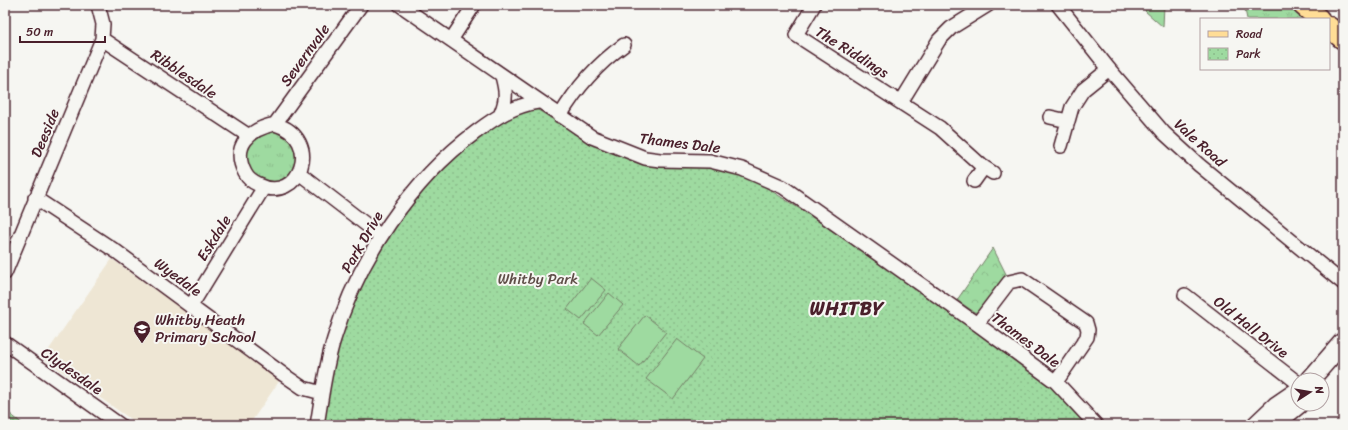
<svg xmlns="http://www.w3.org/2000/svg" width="1348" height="430" font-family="Sriracha,sans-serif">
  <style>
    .built { fill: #eee6d4 }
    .grass { fill: url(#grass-tufts); stroke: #747c66 }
    .forest { fill: url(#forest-crowns); stroke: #747c66 }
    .park { fill: url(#park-dots); stroke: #747c66 }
    .garden { fill: #9edaa0; stroke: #747c66 }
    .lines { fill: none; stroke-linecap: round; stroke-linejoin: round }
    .minor-casing { stroke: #4a1f2b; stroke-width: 16 }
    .secondary-casing { stroke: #4a1f2b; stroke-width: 21 }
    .primary-casing { stroke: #4a1f2b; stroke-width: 23 }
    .minor { stroke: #f6f6f2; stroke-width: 13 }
    .secondary { stroke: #f6f6f2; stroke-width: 18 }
    .primary { stroke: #ffdd96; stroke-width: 20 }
    .labels { text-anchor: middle; stroke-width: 4; stroke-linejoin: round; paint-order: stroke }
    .street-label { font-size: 15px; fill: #4a1f2b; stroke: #f6f6f2 }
    .park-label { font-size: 15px; fill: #5f4e48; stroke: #f6f6f2 }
    .poi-label { font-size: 15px; fill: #4a1f2b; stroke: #f6f6f2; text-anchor: start }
    .district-label { font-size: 19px; font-weight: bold; letter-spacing: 1px; fill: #4a1f2b; stroke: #f6f6f2 }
  </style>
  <defs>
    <pattern id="grass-tufts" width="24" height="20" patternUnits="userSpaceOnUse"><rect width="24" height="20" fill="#9edaa0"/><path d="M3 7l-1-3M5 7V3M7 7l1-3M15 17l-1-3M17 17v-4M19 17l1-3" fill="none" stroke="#8abb8a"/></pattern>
    <pattern id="forest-crowns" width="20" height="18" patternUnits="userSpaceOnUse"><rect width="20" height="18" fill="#9edaa0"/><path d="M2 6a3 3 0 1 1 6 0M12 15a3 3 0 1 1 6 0" fill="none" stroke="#8abb8a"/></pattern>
    <pattern id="park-dots" width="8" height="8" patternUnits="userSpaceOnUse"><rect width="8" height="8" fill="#9edaa0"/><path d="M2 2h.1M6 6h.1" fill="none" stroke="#8abb8a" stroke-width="1.8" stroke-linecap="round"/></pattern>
  </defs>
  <rect width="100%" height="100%" fill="#f6f6f2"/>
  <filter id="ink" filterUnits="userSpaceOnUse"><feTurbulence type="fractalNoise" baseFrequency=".025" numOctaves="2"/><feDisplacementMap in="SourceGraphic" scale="8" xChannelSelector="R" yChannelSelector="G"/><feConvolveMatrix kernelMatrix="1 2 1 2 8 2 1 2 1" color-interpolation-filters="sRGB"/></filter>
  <g filter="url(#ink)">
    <path class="built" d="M112 259 280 380 249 425H139L43 358Z"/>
    <path class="grass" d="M1148 5H1164L1163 27 1145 11Z
      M1244 5H1288L1302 19H1247Z
      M246 157a26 26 0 1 1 52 0a26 26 0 1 1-52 0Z"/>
    <path class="forest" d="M993 248 1008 278 981 313 974 312 957 300Z"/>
    <path class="park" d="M533 107 576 133 590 143 612 151 701 166 740 174 751 178 800 209 913 285 1054 388 1092 425H324C327 404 328 382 332 362 336 342 345 323 353 304 381 240 422 183 478 139 495 126 512 114 533 107Z
      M5 410 24 425H5Z"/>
    <path class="garden" d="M591 278 606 290 581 320 567 309Z
      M609 293 623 305 598 335 584 324Z
      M645 315 666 332 639 366 618 349Z
      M677 339 703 359 673 399 646 379Z"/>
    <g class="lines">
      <defs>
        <path id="minor" d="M400 5 592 137 645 158 660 160 710 161 742 169 783 187 977 324 1056 382 1096 425
          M814 5 796 35 940 128 982 166 993 173
          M1058 5 1109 69 1164 133 1199 165 1343 283
          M102 39 249 136
          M451 40 474 5
          M901 102 939 40 951 28 988 5
          M501 113C507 99 506 91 502 76
          M560 116C577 87 596 65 624 45
          M1050 117 1068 121
          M275 124C325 139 299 205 259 185 254 183 248 179 245 173 231 146 250 129 275 124Z
          M275 124 361 5
          M1061 146 1072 107 1083 90 1109 69
          M299 173 381 236
          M974 181 984 167
          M35 198 117 252 284 375 303 388 322 393
          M5 273 102 39 103 24 98 5
          M1185 295 1298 383
          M191 306 264 187
          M977 324 1009 282 1022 279 1086 323 1088 330 1087 337 1056 382
          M5 343 120 425
          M317 425C322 396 325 367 334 339 358 259 410 181 476 132 496 117 513 106 538 102"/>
        <path id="secondary" d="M1310 380 1343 342
          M1256 425 1276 406 1298 391
          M1273 425 1299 404"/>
        <path id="primary" d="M1303 5 1319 19
          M1329 27 1343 39"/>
      </defs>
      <use href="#minor" class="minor-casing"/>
      <use href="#secondary" class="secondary-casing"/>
      <use href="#primary" class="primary-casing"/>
      <use href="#minor" class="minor"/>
      <use href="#secondary" class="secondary"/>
      <use href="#primary" class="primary"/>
    </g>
  </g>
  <defs>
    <symbol id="school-pin" viewBox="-11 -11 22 30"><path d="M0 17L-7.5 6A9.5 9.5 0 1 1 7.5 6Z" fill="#4a1f2b" stroke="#f6f6f2"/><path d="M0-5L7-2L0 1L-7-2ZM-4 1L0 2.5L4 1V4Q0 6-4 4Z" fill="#fff"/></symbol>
  </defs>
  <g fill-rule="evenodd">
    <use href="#school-pin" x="132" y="319" width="20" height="27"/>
  </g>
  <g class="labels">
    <g class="street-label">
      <text transform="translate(852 52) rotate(32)" y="5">The Riddings</text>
      <text transform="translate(305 55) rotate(-54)" y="5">Severnvale</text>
      <text transform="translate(184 74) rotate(34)" y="5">Ribblesdale</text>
      <text transform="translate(45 133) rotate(-67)" y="5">Deeside</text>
      <text transform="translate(680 143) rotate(7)" y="5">Thames Dale</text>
      <text transform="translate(1200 143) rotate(42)" y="5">Vale Road</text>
      <text transform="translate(214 238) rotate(-58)" y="5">Eskdale</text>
      <text transform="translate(362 242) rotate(-60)" y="5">Park Drive</text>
      <text transform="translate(178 277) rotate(36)" y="5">Wyedale</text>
      <text transform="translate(1251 327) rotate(38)" y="5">Old Hall Drive</text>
      <text transform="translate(1026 340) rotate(37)" y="5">Thames Dale</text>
      <text transform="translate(72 371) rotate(35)" y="5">Clydesdale</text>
    </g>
    <g class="park-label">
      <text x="538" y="284">Whitby Park</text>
    </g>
    <g class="poi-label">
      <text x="155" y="325">Whitby Heath<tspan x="155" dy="17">Primary School</tspan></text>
    </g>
    <g class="district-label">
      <text x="847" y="315">WHITBY</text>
    </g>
  </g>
  <rect width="1348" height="430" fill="none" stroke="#f6f6f2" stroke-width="20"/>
  <rect x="10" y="10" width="1328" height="410" fill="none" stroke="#4a1f2b" stroke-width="1.5" filter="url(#ink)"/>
  <rect x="1200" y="18" width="130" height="52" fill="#f6f6f2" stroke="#b1a0a2"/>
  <rect x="1208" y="31" width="20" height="6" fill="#ffdd96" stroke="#b1a0a2"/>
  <text x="1236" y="38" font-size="12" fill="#4a1f2b">Road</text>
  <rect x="1208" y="48" width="20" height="12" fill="url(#park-dots)" stroke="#b1a0a2"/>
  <text x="1236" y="58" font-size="12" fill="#4a1f2b">Park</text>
  <g transform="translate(1310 392) rotate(78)"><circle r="19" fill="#f6f6f2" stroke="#b1a0a2"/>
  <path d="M0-3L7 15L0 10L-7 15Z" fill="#4a1f2b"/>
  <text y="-6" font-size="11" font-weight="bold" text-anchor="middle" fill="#4a1f2b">N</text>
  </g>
  <path d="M20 36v6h85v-6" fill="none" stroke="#4a1f2b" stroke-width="2"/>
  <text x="26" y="36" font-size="12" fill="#4a1f2b" stroke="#f6f6f2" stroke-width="3" paint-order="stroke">50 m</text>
</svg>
